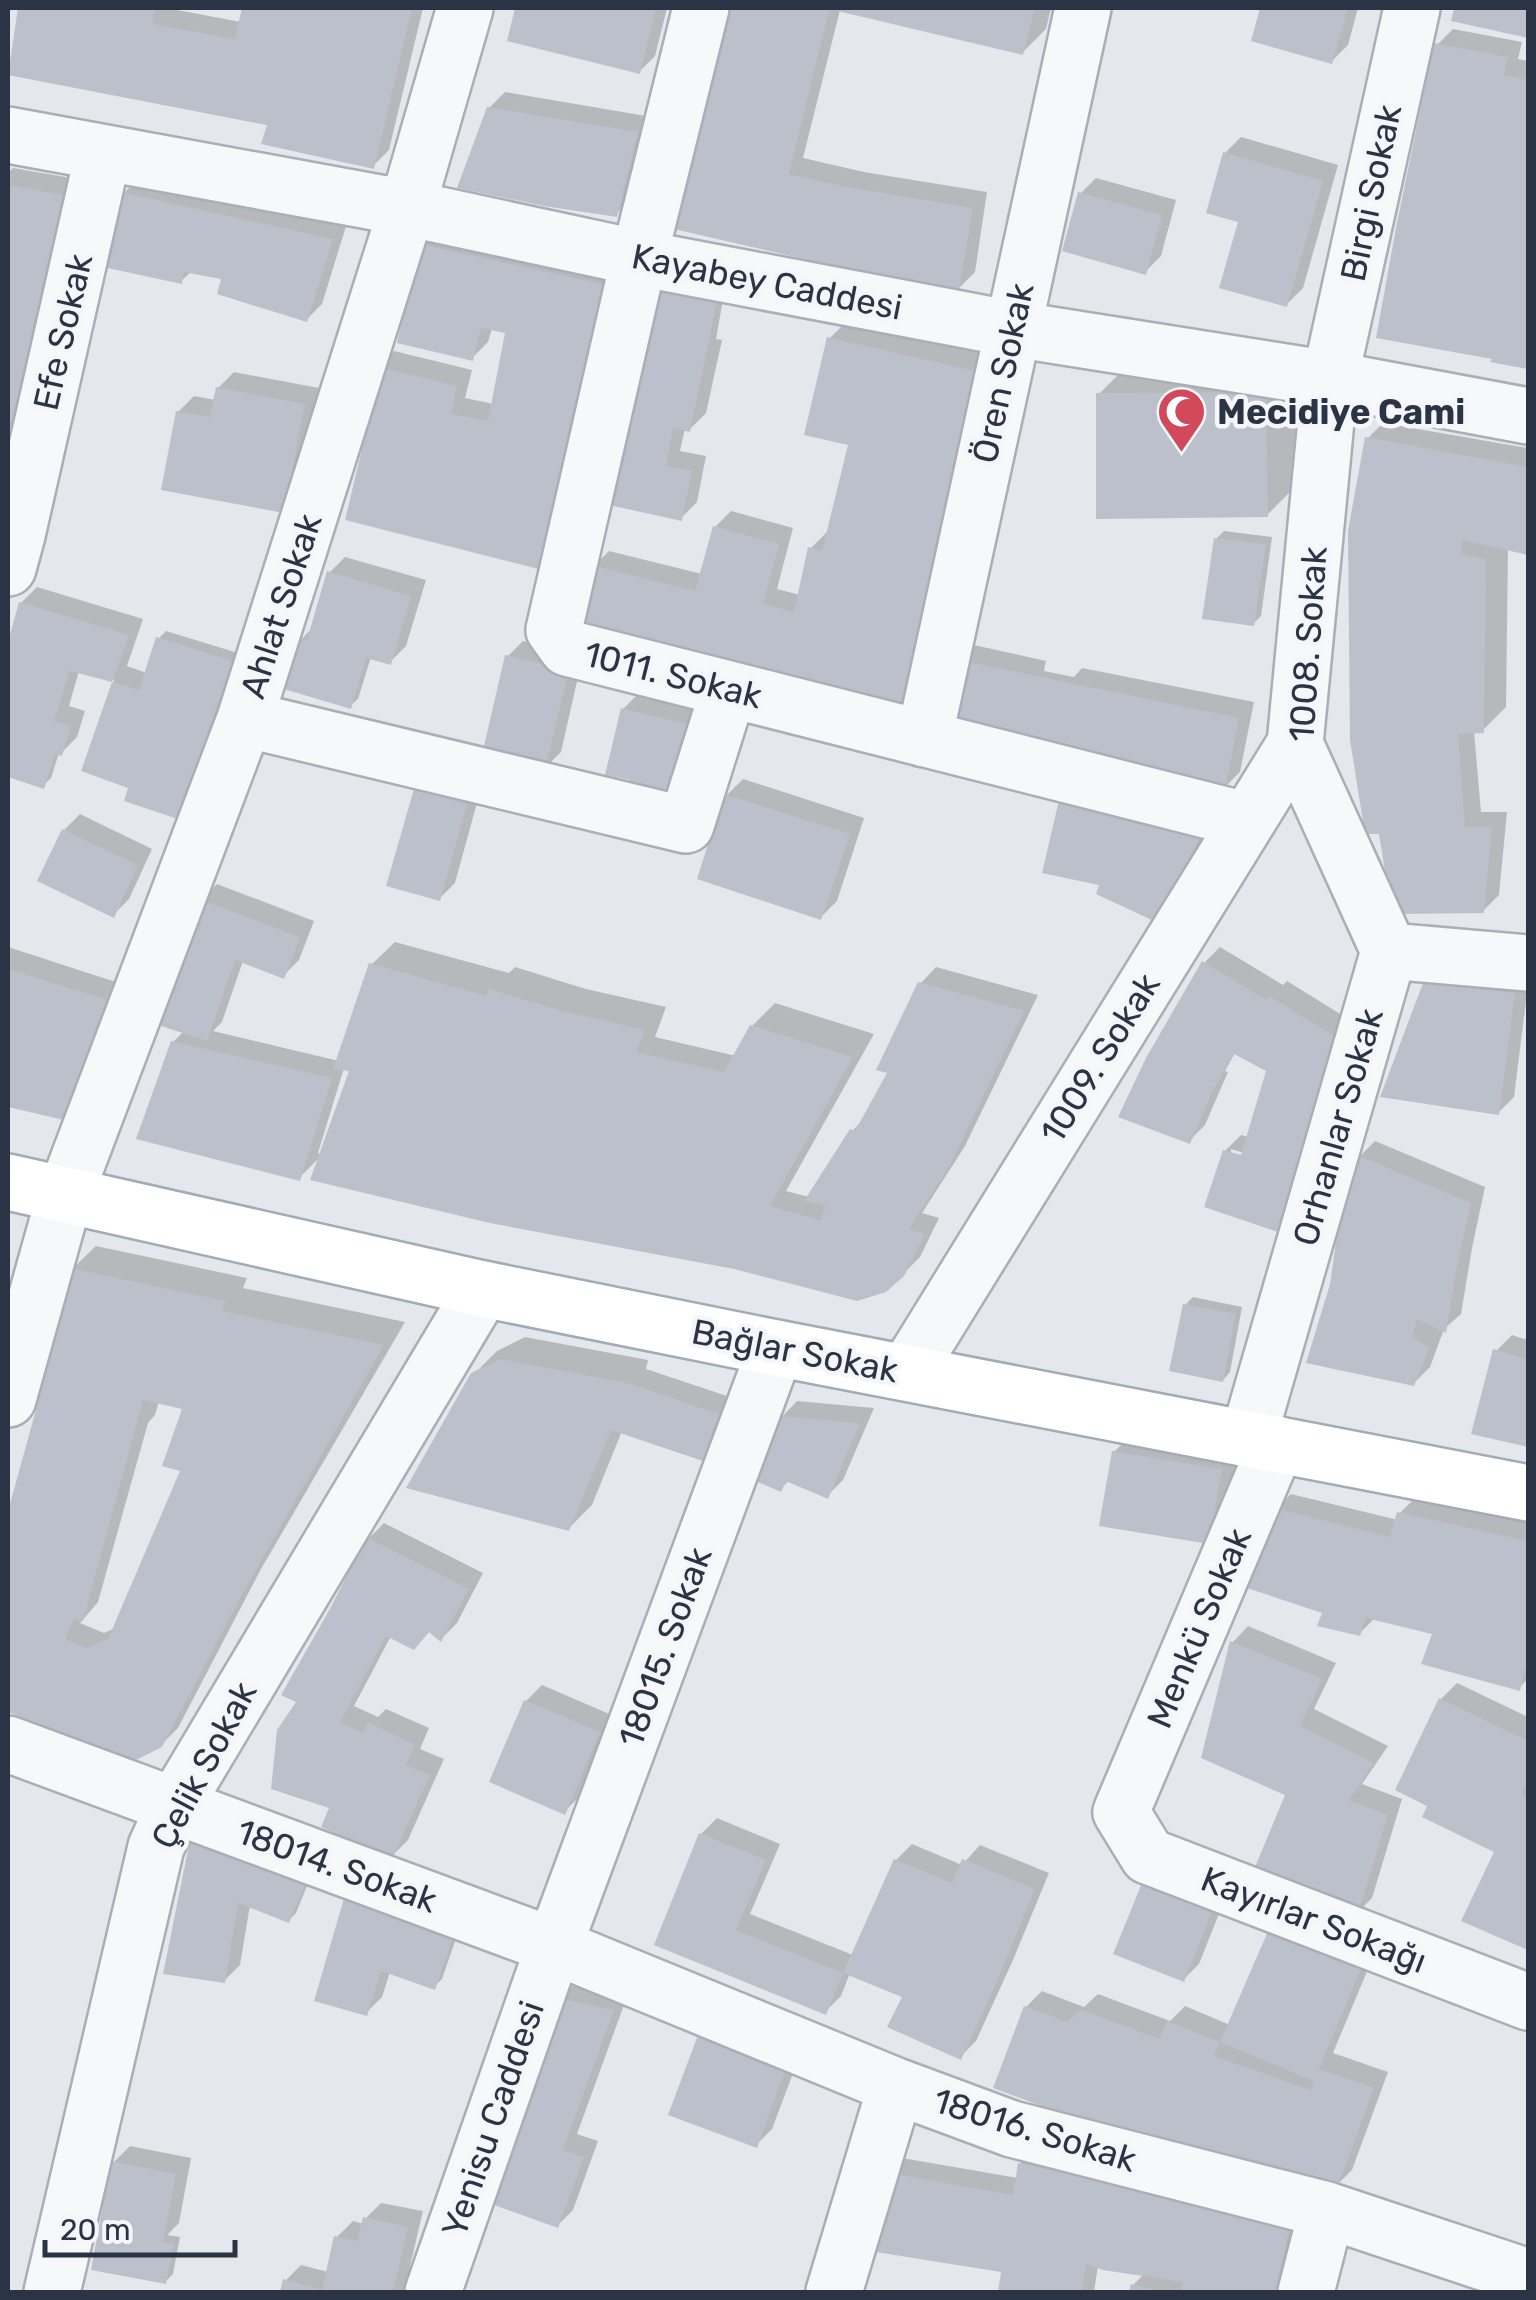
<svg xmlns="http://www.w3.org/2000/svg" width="1536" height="2300" font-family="Rubik,sans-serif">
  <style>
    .shadow { fill: #0003; fill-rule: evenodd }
    .building { fill: #bbc0ca; fill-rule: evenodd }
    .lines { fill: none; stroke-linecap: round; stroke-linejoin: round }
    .minor-casing { stroke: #a9aeb7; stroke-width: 60 }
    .major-casing { stroke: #a3abb8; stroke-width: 60 }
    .minor { stroke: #f7f8fa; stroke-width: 55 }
    .major { stroke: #fff; stroke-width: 55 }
    .labels { text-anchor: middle; stroke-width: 9; stroke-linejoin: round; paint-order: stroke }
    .street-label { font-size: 35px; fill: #2b3445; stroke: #f4f6f9 }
    .poi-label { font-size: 35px; font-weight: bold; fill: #2b3445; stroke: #f4f6f9; text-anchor: start }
  </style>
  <rect width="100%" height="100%" fill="#e4e7ec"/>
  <path class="shadow" d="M21 8H167L241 22 244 8H423L389 150 373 166 270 123 9 73Z
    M518 8H667L655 56 639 72 510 39Z
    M719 8H1051L1046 29 1022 53 840 10 803 158 864 172 987 192 975 272 959 288 668 225Z
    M1263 8H1358L1348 45 1332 61 1254 39Z
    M1453 29 1522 42 1518 59 1528 61V366L1494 360 1437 45Z
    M505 92 652 117 632 198 616 214 489 108Z
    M1241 137 1338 165 1303 288 1287 304 1225 153Z
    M13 168 83 180 19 434 8 431V173Z
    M140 177 347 223 322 304 306 320 225 277 192 271 181 281 124 193Z
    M1096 178 1176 200 1161 256 1145 272 1080 194Z
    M439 230 626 270 558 552 365 447 378 368 394 351 472 370 465 398 494 404 508 331 492 328 488 342 472 358 423 246Z
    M659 290 724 294 716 339 722 340 706 413 690 429 685 428 680 451 706 456 697 502 681 518 612 503Z
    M845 323 1002 358 926 695 593 567 609 551 702 574 715 527 731 511 793 528 777 589 800 595 810 549 826 533H829L851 443 829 339Z
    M1295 364 1296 486 1267 515 1099 394 1128 365Z
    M234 372 319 388 299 494 283 510 178 412 194 396 216 400 218 388Z
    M1383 423 1528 448V552L1508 548 1506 707 1482 731H1474L1481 812H1507L1499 895 1483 911 1367 439Z
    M1224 531 1272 537 1261 616 1253 624 1216 539Z
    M345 557 426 580 406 646 390 662 371 657 358 699 350 706 302 639 309 631 312 632 329 573Z
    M37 587 143 619 127 666 147 673 158 639 166 631 238 653 194 800 178 816 131 786 84 770 114 680 79 671 69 706 85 711 77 737 61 753H59L51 778 43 786 8 775V644L11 640 21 603Z
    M523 641 583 655 561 752 545 768 507 657Z
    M974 645 1046 661 1044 671 1074 677 1082 668 1254 702 1240 772 1224 788 958 661Z
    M639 693 701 708 665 805 633 779 623 709Z
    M743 779 864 818 837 901 821 917 727 795Z
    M483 781 455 883 439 899 418 783Z
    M1219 812 1171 903 1102 883Z
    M80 814 152 849 129 899 113 915 64 830Z
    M217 884 314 921 299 960 283 976 243 961 222 1022 213 1031 339 1061 371 965 395 942 509 973 515 967 586 989 666 1007 655 1037 736 1056 752 1026 775 1003 874 1034 786 1191 809 1197 852 1131 865 1118 890 1071 920 984 936 967 1038 995 965 1146 922 1213 939 1218 920 1257 903 1274 735 1266 322 1155 299 1178 173 1042 184 1031 201 900ZM344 1068 352 1069 322 1155 318 1153Z
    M8 947 122 984 67 1118 8 1104Z
    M1220 947 1283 985 1287 981 1358 1025 1293 1213 1277 1229 1225 1151 1241 1135 1249 1137 1269 1070 1236 1051 1225 1071 1228 1072 1205 1125 1189 1141 1204 963ZM1231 1149 1254 1156 1231 1155Z
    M1441 968 1528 985 1514 1097 1498 1113 1425 985Z
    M1375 1141 1485 1187 1472 1248 1461 1314 1444 1329 1430 1367 1413 1384 1333 1285 1359 1157Z
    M96 1246 247 1278 243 1288 405 1322 261 1569 178 1728 161 1745 134 1758 8 1710V1521L36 1418 72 1269ZM159 1401 185 1407 182 1472 115 1628 104 1633 80 1623 98 1602 148 1423 155 1415Z
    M1193 1297 1242 1307 1230 1372 1223 1380 1185 1305Z
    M1512 1335 1528 1340V1443L1475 1432 1496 1351Z
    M525 1337 648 1360 646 1369 733 1398 718 1442 702 1458 622 1431 592 1505 569 1528 473 1375 497 1351Z
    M797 1401 874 1408 843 1480 827 1496 790 1480 780 1489 781 1418Z
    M1130 1436 1237 1454 1225 1526 1209 1542 1114 1452Z
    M1423 1490 1528 1513V1679L1519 1688 1436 1632 1375 1618 1359 1634 1275 1510 1291 1494 1398 1520 1400 1513Z
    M384 1523 483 1573 457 1623 441 1639 431 1630 414 1647 391 1636 354 1706 378 1717 386 1709 429 1728 420 1749 444 1759 408 1840 392 1856 332 1807 299 1701 368 1539Z
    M1248 1626 1336 1663 1314 1709 1388 1746 1362 1784 1402 1799 1372 1898 1356 1914 1288 1793 1204 1756 1233 1642Z
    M1457 1683 1528 1717V1947L1465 1920 1502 1840 1398 1789 1441 1699Z
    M542 1685 614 1716 580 1796 564 1812 526 1701Z
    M717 1818 780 1844 750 1914 853 1955 896 1860 912 1844 962 1865 980 1845 1049 1873 1013 1960 976 2041 960 2057 905 1996 850 1973 841 1996 825 2012 657 1943 701 1834Z
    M311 1876 296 1913 289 1920 250 1905 240 1965 224 1981 183 1881Z
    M1146 1880 1228 1891 1199 1964 1183 1980Z
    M461 1924 442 1979 434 1987 390 1972 382 1997 366 2013 317 1999Z
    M1378 1945 1333 2053 1388 2072 1352 2170 1336 2186 1026 2007 1042 1991 1084 2007 1098 1994 1170 2021 1185 2006 1230 2025Z
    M575 1984 628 1994 577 2134 598 2141 573 2210 557 2226 559 2000Z
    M716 2021 801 2052 772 2129 756 2145 700 2037Z
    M130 2146 191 2158 179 2223 167 2235 180 2237 173 2274 166 2281 114 2162Z
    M1036 2148 1305 2212 1286 2292H1131L1133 2285 1145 2273 1098 2266 1094 2292H1000L1003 2270 873 2249 902 2158 1018 2178 1020 2164Z
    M381 2203 423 2211 404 2292H282L285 2281 301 2265 328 2272 337 2237 353 2221 364 2224 365 2219Z"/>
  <path class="building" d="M18 8H155L152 24 235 39 242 8H412L374 169 261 144 267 125 8 75Z
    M515 8H656L640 74 507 41Z
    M716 8H818L829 10 789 174 847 187 973 208 959 290 830 265 665 227Z
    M825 8H1035L1023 55Z
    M1260 8H1348L1332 64 1251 41Z
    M1454 8H1528V38L1451 21Z
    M1434 43 1508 57 1504 75 1528 80V369L1490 362 1492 359 1376 338 1396 228Z
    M487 107 638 132 617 217 544 206 457 188Z
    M1223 152 1323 181 1287 307 1219 288 1238 222 1206 213Z
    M8 185 69 196 20 436 8 434Z
    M121 192 333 239 307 322 217 294 221 279 184 272 182 284 103 267Z
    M1078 192 1162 215 1146 275 1062 251Z
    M420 244 611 286 543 570 345 520 362 449 356 447 375 366 457 386 451 414 488 421 505 333 481 328 473 361 397 343Z
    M657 288 717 301 690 432 673 428 666 466 692 471 682 521 609 505Z
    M827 337 988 374 910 714 575 631 591 565 695 591 713 526 779 544 763 604 794 612 808 547 822 551 848 445 804 435Z
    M216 387 305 404 284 513 161 490 176 411 210 417Z
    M1266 392 1268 517 1096 519V393Z
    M1365 437 1528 467V555L1462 540V554L1486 559 1484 733 1458 734 1465 827H1492L1484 913 1392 914 1379 834H1365L1350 740 1348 531Z
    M1214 538 1266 544 1254 626 1202 619Z
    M327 571 411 596 391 665 366 658 351 709 284 689 300 638 307 640Z
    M19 602 129 635 112 682 139 690 156 637 232 661 178 819 124 801 128 788 81 771 112 682 70 671 54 721 71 726 62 756 55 754 44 789 8 777V642Z
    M505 655 569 670 545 770 482 755Z
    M955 659 1239 718 1225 791 940 731Z
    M621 708 687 724 666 808 626 798 630 780 605 775Z
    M416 782 469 797 440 901 386 886Z
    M724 794 850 834 821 920 697 879Z
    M1060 796 1205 828 1156 922 1096 894 1099 885 1042 873Z
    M62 829 138 865 114 918 37 881Z
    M199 899 300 937 284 979 235 960 207 1041 152 1023Z
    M1202 961 1266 1000 1269 996 1343 1041 1278 1232 1204 1207 1223 1150 1241 1155 1266 1071 1234 1054 1214 1088 1190 1144 1118 1117 1146 1058Z
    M369 963 486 996 489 989 562 1011 645 1030 636 1052 724 1072 750 1025 853 1057 770 1206 820 1220 826 1206 804 1201 850 1129 855 1131 887 1073 876 1070 918 982 1024 1011 950 1165 909 1229 925 1234 904 1276 886 1292 857 1301 734 1269 490 1223 310 1180 349 1071 333 1069Z
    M8 969 108 1000 68 1121 8 1107Z
    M1423 983 1515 993 1499 1115 1380 1097Z
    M171 1041 332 1078 300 1181 136 1139Z
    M1357 1155 1471 1203 1457 1266 1446 1333 1417 1319 1412 1337 1429 1348 1414 1386 1306 1363 1330 1284 1338 1228Z
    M70 1268 225 1301 222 1311 384 1345 246 1587 162 1747 134 1761 8 1712V1511L34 1417ZM143 1400 182 1409 162 1466 180 1471 108 1639 86 1648 65 1639 74 1618 83 1621Z
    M1183 1304 1236 1314 1223 1382 1169 1371Z
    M1493 1349 1528 1360V1447L1471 1434Z
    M500 1359 627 1383 719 1414 703 1461 611 1430 569 1531 406 1488 471 1373Z
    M779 1416 860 1423 828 1499 786 1481 781 1492 753 1480Z
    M1112 1451 1222 1469 1209 1544 1099 1526Z
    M1273 1508 1390 1537 1397 1512 1528 1541V1659L1520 1691 1421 1664 1432 1634 1366 1618 1360 1636 1317 1626 1322 1613 1247 1588Z
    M366 1537 469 1589 441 1642 429 1632 414 1650 386 1636 340 1722 363 1733 368 1723 415 1744 406 1765 430 1775 392 1859 321 1827 329 1808 271 1789 277 1730 296 1702 281 1695 331 1607Z
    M1230 1641 1322 1679 1300 1726 1374 1763 1349 1800 1388 1815 1357 1917 1250 1879 1285 1795 1201 1758Z
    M1439 1698 1528 1741V1779L1522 1793 1528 1796V1950L1461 1921 1494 1852 1422 1817 1427 1806 1395 1790Z
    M524 1700 600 1732 565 1815 489 1782Z
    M699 1833 766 1860 736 1930 843 1973 826 2015 654 1945Z
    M191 1835 305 1884 289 1923 238 1903 225 1983 163 1974Z
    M894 1859 952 1883 962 1859 1035 1889 998 1979 961 2060 887 2027 902 1997 843 1973Z
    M1144 1878 1214 1907 1184 1982 1113 1954Z
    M345 1895 455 1932 435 1990 381 1971 367 2016 314 2001Z
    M1272 1922 1364 1961 1319 2069 1374 2088 1337 2188 1283 2168 1122 2136 993 2088 1024 2006 1068 2022 1080 2009 1159 2039 1167 2021 1220 2042ZM1220 2042 1314 2081 1311 2090 1214 2056Z
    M557 1998 614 2010 563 2150 584 2157 558 2228 486 2202Z
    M698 2035 786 2068 757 2148 668 2115Z
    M111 2161 176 2174 163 2242 174 2244 166 2284 91 2270Z
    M1018 2163 1171 2189 1290 2228 1275 2292H1181L1183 2282 1103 2270 1086 2264 1082 2292H998L1001 2272 870 2251 884 2172 1013 2195Z
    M363 2217 408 2227 393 2292H280L283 2279 322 2290 334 2236 357 2241Z
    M1131 2284 1158 2291V2292H1129Z"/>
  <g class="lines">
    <defs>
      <path id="minor" d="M701 8 639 258 554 630 567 648 1245 820
        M8 135 407 208 639 258 1013 329 1330 379 1528 416
        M8 568 17 535 103 154
        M245 719 686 825 729 689
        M924 739 1083 8
        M1389 951 1295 744 1330 379 1412 8
        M907 1372 1295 744
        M8 1399 65 1195 245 719 407 208 465 8
        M1248 1439 1389 951 1528 963
        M1277 1444 1121 1812 1148 1856 1528 2002
        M8 1744 554 1946 896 2086 1012 2129 1327 2210 1528 2277
        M52 2292 156 1847 175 1805 483 1289
        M433 2292 554 1946 776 1348
        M834 2292 896 2086
        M1306 2292 1327 2210"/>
      <path id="major" d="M8 1182 483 1289 776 1348 1528 1493"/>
    </defs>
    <use href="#minor" class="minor-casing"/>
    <use href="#major" class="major-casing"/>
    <use href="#minor" class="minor"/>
    <use href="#major" class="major"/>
  </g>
  <defs>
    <symbol id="mosque-pin" viewBox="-11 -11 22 30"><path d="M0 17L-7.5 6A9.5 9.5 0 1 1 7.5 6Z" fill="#d1495b" stroke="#f4f6f9"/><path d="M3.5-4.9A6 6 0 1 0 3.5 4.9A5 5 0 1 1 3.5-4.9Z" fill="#fff"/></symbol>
  </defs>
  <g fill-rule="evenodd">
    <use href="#mosque-pin" x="1154" y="384" width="55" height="75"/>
  </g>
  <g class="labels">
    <g class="street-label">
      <text transform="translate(1371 193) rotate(-78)" y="12">Birgi Sokak</text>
      <text transform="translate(767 282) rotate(11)" y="12">Kayabey Caddesi</text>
      <text transform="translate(63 332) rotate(-77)" y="12">Efe Sokak</text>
      <text transform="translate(1003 373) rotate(-78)" y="12">Ören Sokak</text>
      <text transform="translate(281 606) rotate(-72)" y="12">Ahlat Sokak</text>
      <text transform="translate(1308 644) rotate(-86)" y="12">1008. Sokak</text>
      <text transform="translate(673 675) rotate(14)" y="12">1011. Sokak</text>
      <text transform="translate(1100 1058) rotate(-58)" y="12">1009. Sokak</text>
      <text transform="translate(1338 1127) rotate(-74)" y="12">Orhanlar Sokak</text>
      <text transform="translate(795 1351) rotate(11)" y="12">Bağlar Sokak</text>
      <text transform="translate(1199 1628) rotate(-67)" y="12">Menkü Sokak</text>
      <text transform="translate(665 1647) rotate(-70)" y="12">18015. Sokak</text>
      <text transform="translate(204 1765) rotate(-62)" y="12">Çelik Sokak</text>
      <text transform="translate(337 1866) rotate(20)" y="12">18014. Sokak</text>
      <text transform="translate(1314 1920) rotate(21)" y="12">Kayırlar Sokağı</text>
      <text transform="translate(493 2119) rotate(-71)" y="12">Yenisu Caddesi</text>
      <text transform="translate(1035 2130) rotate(17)" y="12">18016. Sokak</text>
    </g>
    <g class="poi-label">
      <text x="1217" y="424">Mecidiye Cami</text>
    </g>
  </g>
  <rect width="1536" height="2300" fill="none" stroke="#2b3445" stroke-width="20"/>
  <path d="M45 2240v15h190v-15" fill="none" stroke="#2b3445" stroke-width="5"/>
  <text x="60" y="2240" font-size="30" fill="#2b3445" stroke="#f4f6f9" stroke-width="8" paint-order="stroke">20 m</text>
</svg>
